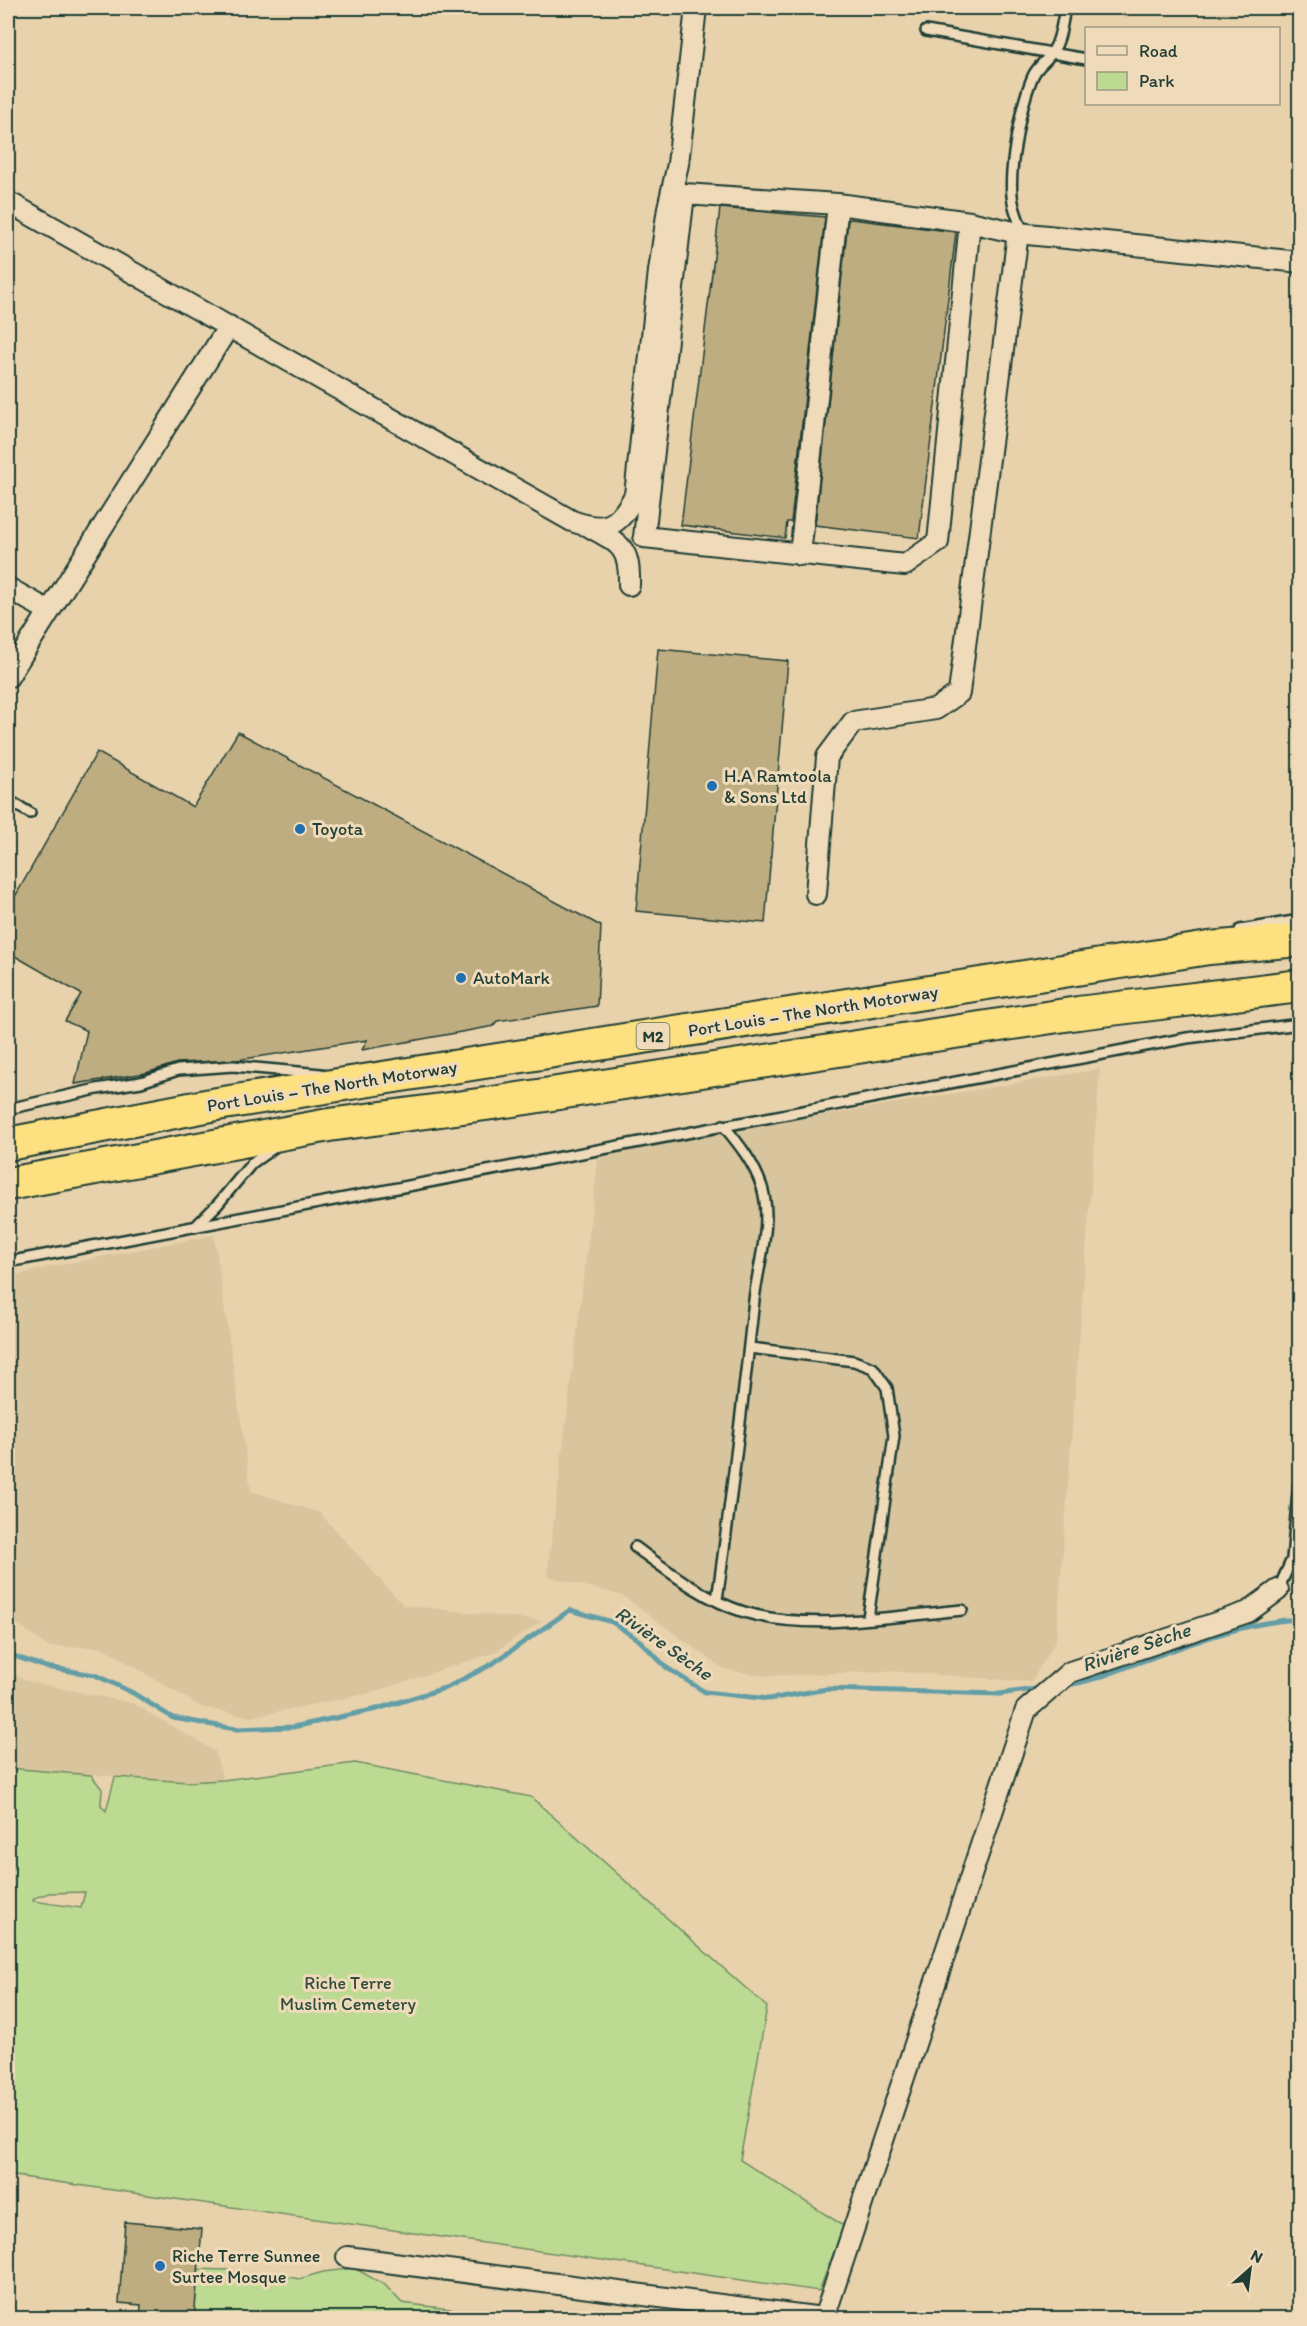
<svg xmlns="http://www.w3.org/2000/svg" width="1307" height="2326" font-family="Itim,sans-serif">
  <style>
    .built { fill: #d8c49d }
    .green { fill: #bdda92; stroke: #6e8c63; stroke-width: 1.5; fill-rule: evenodd }
    .lines { fill: none; stroke-linecap: round; stroke-linejoin: round }
    .stream { stroke: #649ea7; stroke-width: 5 }
    .building { fill: #bfad82; stroke: #1f3d34; stroke-width: 1.5 }
    .service-casing { stroke: #1f3d34; stroke-width: 14 }
    .minor-casing { stroke: #1f3d34; stroke-width: 24 }
    .trunk-casing { stroke: #1f3d34; stroke-width: 36 }
    .service { stroke: #efdab9; stroke-width: 9 }
    .minor { stroke: #efdab9; stroke-width: 20 }
    .trunk { stroke: #fde080; stroke-width: 32 }
    .poi-dot { fill: #1f6fb2; stroke: #efdab9; stroke-width: 2 }
    .labels { text-anchor: middle; stroke-width: 6; stroke-linejoin: round; paint-order: stroke }
    .shield { fill: #efdab9; stroke: #5d6c5c; stroke-width: 1.5 }
    .shield-label { font-size: 16px; font-weight: bold; fill: #1f3d34 }
    .poi-label { font-size: 18px; fill: #1f3d34; stroke: #efdab9; text-anchor: start }
    .street-label { font-size: 18px; fill: #1f3d34; stroke: #efdab9 }
    .park-label { font-size: 18px; fill: #2f4d3d; stroke: #efdab9 }
    .water-label { font-size: 20px; font-style: italic; fill: #2a4d47; stroke: #efdab9 }
  </style>
  <rect width="100%" height="100%" fill="#e8d2ac"/>
  <filter id="ink" filterUnits="userSpaceOnUse"><feTurbulence type="fractalNoise" baseFrequency=".0167" numOctaves="2"/><feDisplacementMap in="SourceGraphic" scale="12" xChannelSelector="R" yChannelSelector="G"/><feConvolveMatrix kernelMatrix="1 2 1 2 8 2 1 2 1" color-interpolation-filters="sRGB"/></filter>
  <g filter="url(#ink)">
    <path class="built" d="M1100 1069 1056 1640 1031 1682 888 1671 767 1676 723 1669 623 1596 547 1576 599 1153Z
      M214 1235 251 1491 320 1513 403 1605 542 1621 493 1653 370 1693 251 1717 201 1707 102 1647H48L8 1617V1277L54 1266Z
      M8 1671 27 1681 132 1703 215 1751 223 1780 188 1782 8 1768Z"/>
    <path class="green" d="M355 1763 531 1797 767 2007 740 2160 844 2226 819 2291 8 2175V1768L91 1775 102 1789 101 1805 106 1811 115 1777 188 1782 223 1780ZM85 1892 81 1908 33 1901 34 1898 49 1893Z
      M354 2268 385 2285 402 2303 521 2318H188L191 2269 228 2270 250 2276 265 2272 299 2279 323 2272Z"/>
    <g class="lines">
      <path class="stream" d="M8 1654 46 1667 95 1675 133 1693 173 1718 236 1729 293 1727 377 1709 448 1687 492 1664 570 1610 612 1622 640 1641 667 1668 705 1692 769 1699 827 1689 1000 1694 1041 1688
        M1065 1685C1091 1682 1116 1671 1140 1662 1192 1643 1244 1622 1300 1619"/>
    </g>
    <path class="building" d="M720 208 825 217 791 522H787L785 538 681 525Z
      M851 219 956 232 919 538 815 525 848 220Z
      M658 649 788 661 765 923 636 911Z
      M238 732 601 926 597 1006 497 1021 494 1026 362 1050 367 1040 237 1060 177 1063 146 1073 75 1084 87 1031 65 1021 81 994 8 952V909L97 752 193 807Z
      M125 2222 202 2229 194 2319H140L141 2305 119 2303Z"/>
    <g class="lines">
      <defs>
        <path id="service" d="M926 31 1086 59
          M1023 233C1020 223 1015 213 1013 202 1007 174 1021 103 1033 76 1037 66 1047 61 1053 51 1061 39 1062 22 1065 8
          M8 800 30 813
          M1240 930 1300 920
          M8 1109 97 1089 141 1082 178 1070 233 1066 321 1074
          M195 1227 218 1204 252 1163 276 1146
          M8 1262 1187 1038 1300 1024
          M750 1348 854 1361 873 1368 887 1388 894 1436 868 1618
          M635 1547C668 1571 705 1600 744 1612 808 1632 896 1616 962 1610
          M1278 1590 1292 1559 1300 1470
          M717 1600C731 1500 743 1401 754 1300 758 1264 773 1223 762 1187 754 1163 739 1144 723 1125"/>
        <path id="minor" d="M8 202 572 521C606 533 618 527 635 495L659 271 668 208 678 164 696 8
          M970 222 938 542 905 565 644 537 684 194 838 204 970 222 1018 233 1300 262
          M590 527C621 544 630 548 629 585
          M800 555 838 204
          M8 588 49 611
          M8 677 229 326
          M816 894 827 757 853 722 936 709 959 693 1018 233
          M347 2257 823 2318
          M824 2318 1026 1710 1070 1672 1248 1612 1278 1590"/>
        <path id="trunk" d="M8 1144 211 1105 1209 948 1300 940
          M8 1184 329 1125 493 1103 1078 1013 1300 986"/>
      </defs>
      <use href="#service" class="service-casing"/>
      <use href="#minor" class="minor-casing"/>
      <use href="#trunk" class="trunk-casing"/>
      <use href="#service" class="service"/>
      <use href="#minor" class="minor"/>
      <use href="#trunk" class="trunk"/>
    </g>
  </g>
  <g class="poi-dot">
    <circle cx="712" cy="786" r="6"/>
    <circle cx="300" cy="829" r="6"/>
    <circle cx="461" cy="978" r="6"/>
    <circle cx="160" cy="2266" r="6"/>
  </g>
  <g class="labels">
    <rect class="shield" x="636.5" y="1023" width="33" height="26" rx="4.5"/>
    <g class="shield-label">
      <text x="653" y="1042">M2</text>
    </g>
    <g class="poi-label">
      <text x="724" y="782">H.A Ramtoola<tspan x="724" dy="21">&amp; Sons Ltd</tspan></text>
      <text x="312" y="835">Toyota</text>
      <text x="473" y="984">AutoMark</text>
      <text x="172" y="2262">Riche Terre Sunnee<tspan x="172" dy="21">Surtee Mosque</tspan></text>
    </g>
    <g class="street-label">
      <text transform="translate(813 1011) rotate(-9)" y="6">Port Louis – The North Motorway</text>
      <text transform="translate(332 1086) rotate(-9)" y="6">Port Louis – The North Motorway</text>
    </g>
    <g class="park-label">
      <text x="348" y="1989">Riche Terre<tspan x="348" dy="21">Muslim Cemetery</tspan></text>
    </g>
    <g class="water-label">
      <text transform="translate(664 1643) rotate(35)" y="7">Rivière Sèche</text>
      <text transform="translate(1136 1647) rotate(-19)" y="7">Rivière Sèche</text>
    </g>
  </g>
  <rect width="1307" height="2326" fill="none" stroke="#efdab9" stroke-width="30"/>
  <rect x="15" y="15" width="1277" height="2296" fill="none" stroke="#1f3d34" stroke-width="2" filter="url(#ink)"/>
  <rect x="1085" y="27" width="195" height="78" fill="#efdab9" stroke="#9c9b84" stroke-width="1.5"/>
  <rect x="1097" y="46" width="30" height="9" fill="#efdab9" stroke="#9c9b84" stroke-width="1.5"/>
  <text x="1139" y="57" font-size="18" fill="#1f3d34">Road</text>
  <rect x="1097" y="72" width="30" height="18" fill="#bdda92" stroke="#9c9b84" stroke-width="1.5"/>
  <text x="1139" y="87" font-size="18" fill="#1f3d34">Park</text>
  <g transform="translate(1250 2269) rotate(28)" stroke="#efdab9" stroke-width="4.5" paint-order="stroke">
  <path d="M0-4.5L10 22L0 15L-10 22Z" fill="#1f3d34"/>
  <text y="-9" font-size="16" font-weight="bold" text-anchor="middle" fill="#1f3d34">N</text>
  </g>
</svg>
